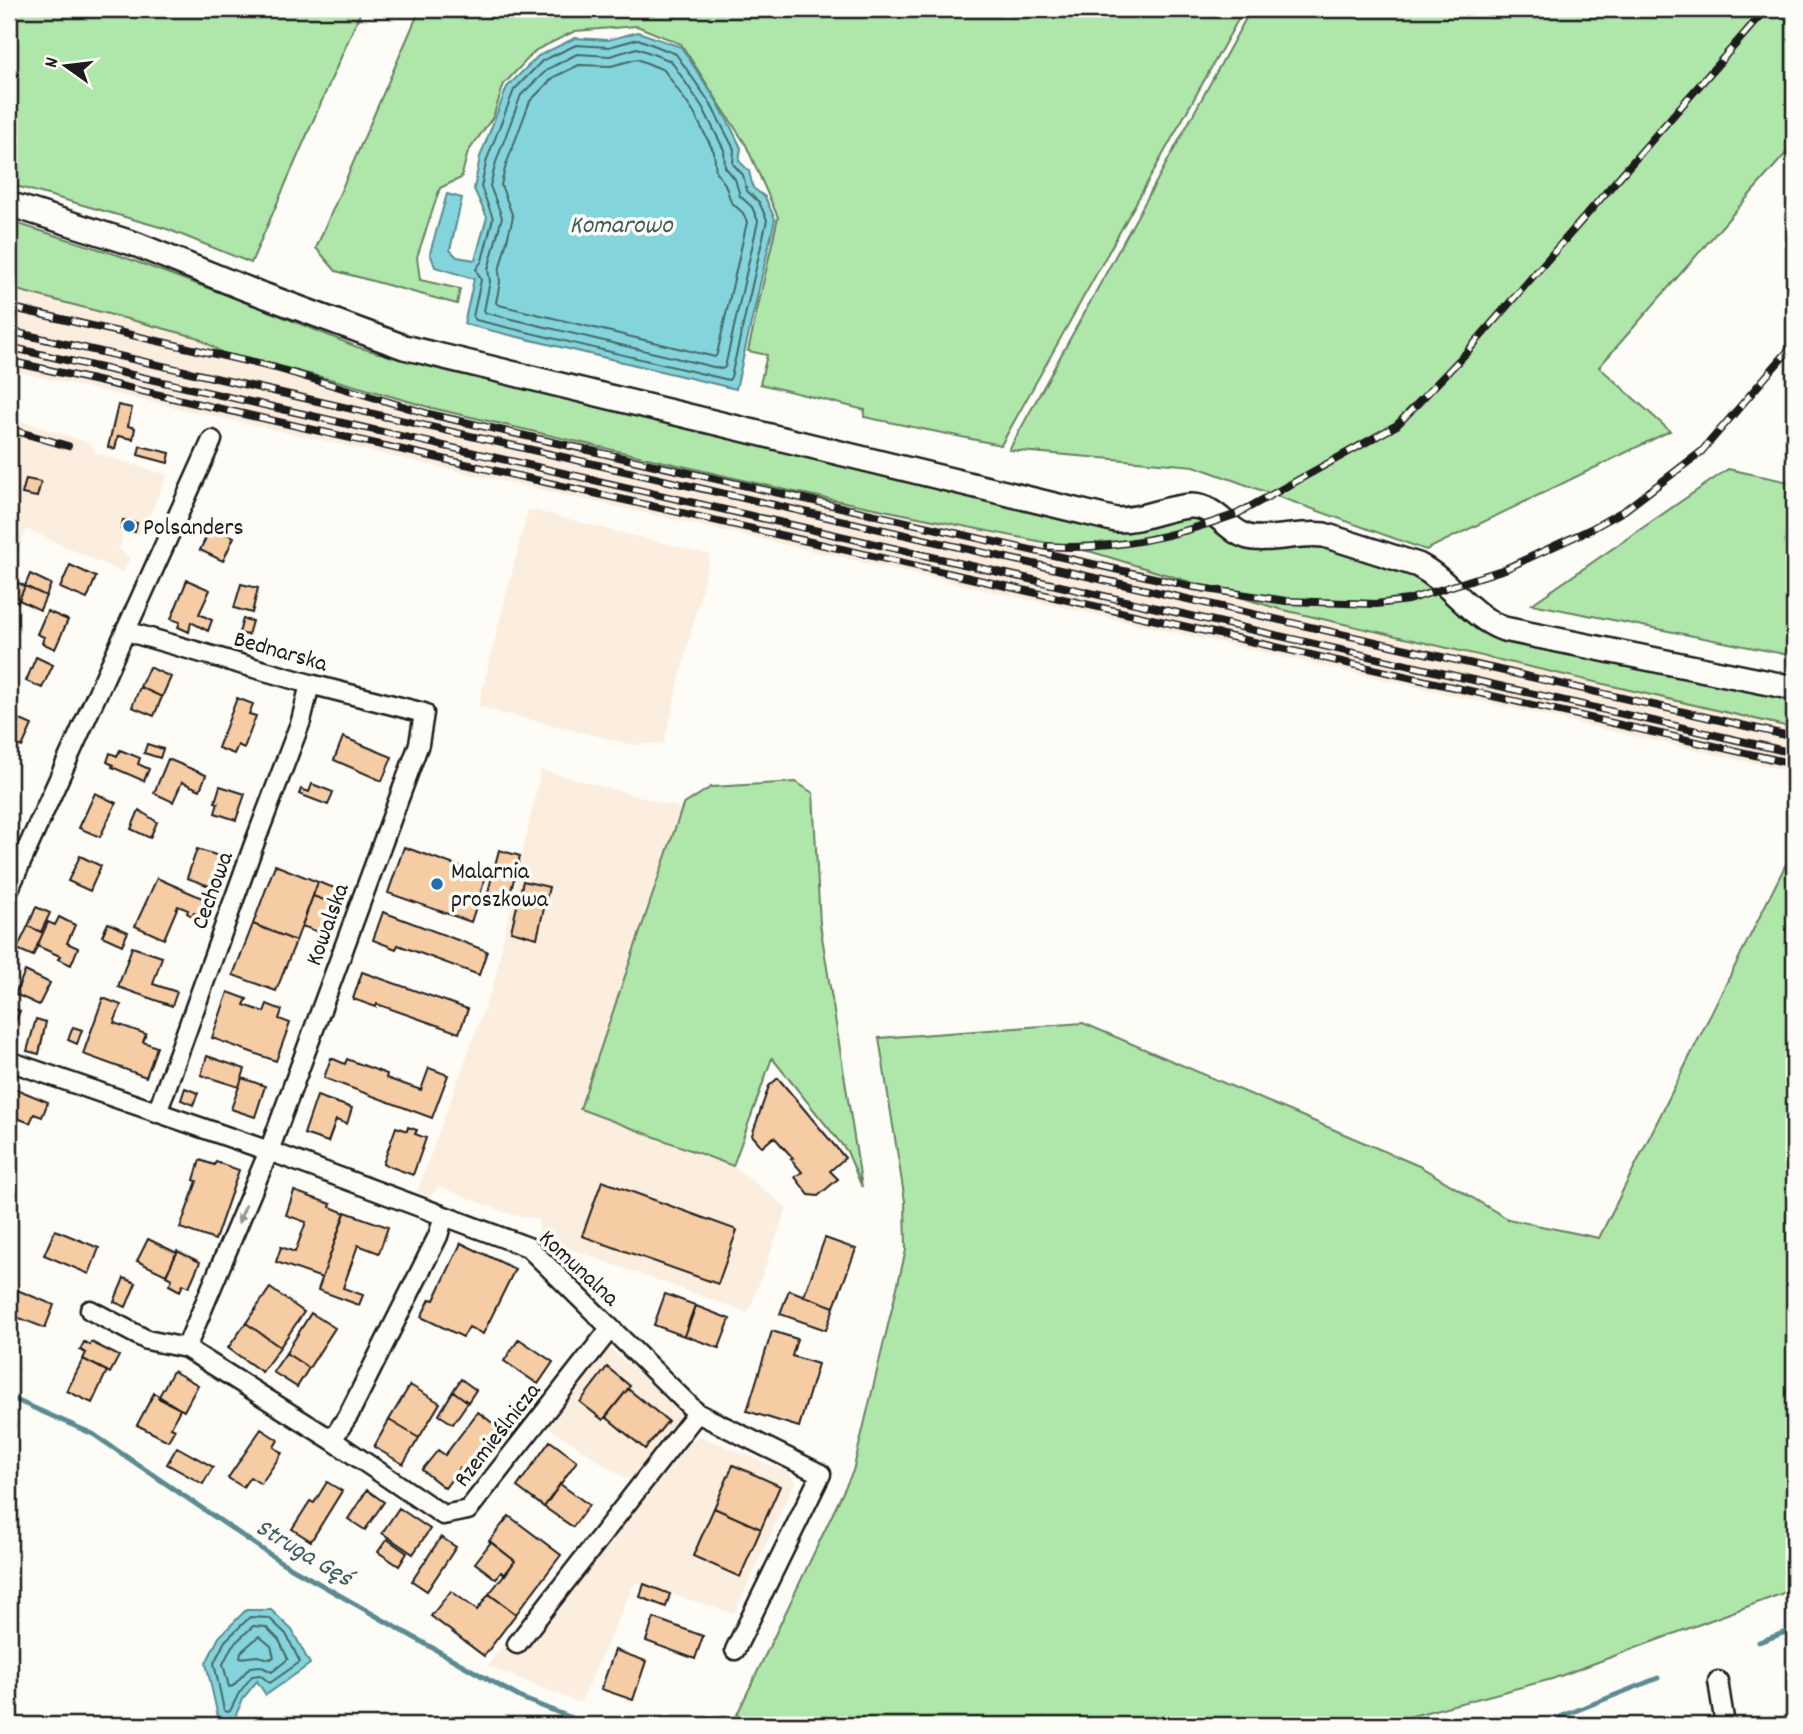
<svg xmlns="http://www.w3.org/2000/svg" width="1803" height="1734" font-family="Dekko,sans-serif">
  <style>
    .built { fill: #fbeede }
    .green { fill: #afe6aa; stroke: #668163; stroke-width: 2 }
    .water { fill: #84d5db; stroke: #5a8b8f; stroke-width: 2 }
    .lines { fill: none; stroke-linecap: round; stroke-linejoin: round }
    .shore { stroke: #466668; stroke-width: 2 }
    .stream { stroke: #5a8b8f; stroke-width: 5 }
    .building { fill: #f6cca5; stroke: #1c1c1c; stroke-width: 2 }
    .minor-casing { stroke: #1c1c1c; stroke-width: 23 }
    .tertiary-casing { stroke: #1c1c1c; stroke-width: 28 }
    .minor { stroke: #fdfcf7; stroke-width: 18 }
    .tertiary { stroke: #fdfcf7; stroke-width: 23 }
    .rail-casing { stroke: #1c1c1c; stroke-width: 8 }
    .rail { stroke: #fdfcf7; stroke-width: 5; stroke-dasharray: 16; stroke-linecap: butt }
    .oneway { fill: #989794 }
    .poi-dot { fill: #1f6fb2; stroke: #fdfcf7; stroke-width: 2.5 }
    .labels { text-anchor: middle; stroke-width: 7; stroke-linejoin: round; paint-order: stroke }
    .poi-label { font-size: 24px; fill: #1c1c1c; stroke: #fdfcf7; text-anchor: start }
    .street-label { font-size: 24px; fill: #1c1c1c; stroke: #fdfcf7 }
    .water-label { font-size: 26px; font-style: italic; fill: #405d5f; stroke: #fdfcf7 }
  </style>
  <rect width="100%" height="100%" fill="#fdfcf7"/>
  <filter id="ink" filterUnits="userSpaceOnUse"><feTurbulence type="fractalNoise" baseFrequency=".0143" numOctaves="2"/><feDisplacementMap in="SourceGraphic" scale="14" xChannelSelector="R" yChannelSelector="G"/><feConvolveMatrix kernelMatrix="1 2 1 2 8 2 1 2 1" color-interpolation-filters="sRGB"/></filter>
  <g filter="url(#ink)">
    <path class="built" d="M9 282 533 430 1200 581 1294 595V614L1794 727V772L9 370Z
      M9 417 90 443 95 453 168 475 140 535 123 532 119 550 130 558 123 573 27 529 9 571Z
      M528 509 710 555 664 743 634 745 478 707Z
      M541 770 681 808 580 1108 733 1166 787 1208 748 1313 540 1238 538 1219 509 1214 438 1186 431 1197 417 1192 494 982Z
      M607 1346 686 1412 632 1481 645 1492 679 1449 700 1436 788 1472 795 1481 734 1614 635 1582 580 1703 487 1666 631 1482 545 1425Z"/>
    <path class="green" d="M9 9H362L251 263 167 229 9 184Z
      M420 9H1244L1001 445 864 417 865 410 760 384 767 355 748 351 778 217 746 145 681 44 637 26 575 31 536 50 504 84 493 117 468 152 461 178 440 188 417 257 420 280 460 289 457 304 336 271 316 248Z
      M1251 9H1794V144L1599 367 1670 431 1426 550 1194 466 1009 450Z
      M9 221 118 255 256 306 357 347 438 369 1124 529 1190 515 1200 516 1242 547 1253 550 1309 544 1420 575 1436 587 1459 615 1479 631 1499 641 1794 700V728L1279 609 1092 552 795 492 432 408 338 381 223 353 196 337 9 288Z
      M1728 469 1794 483V656L1532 604Z
      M796 782 813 793 820 924 862 1187 847 1151 772 1058 733 1166 580 1109 683 805 711 787Z
      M1794 848V1585L1781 1594 1552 1679 1378 1725H732L853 1471 906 1250 905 1201 879 1038 1083 1023 1419 1166 1508 1219 1599 1238Z"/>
    <path class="water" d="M638 32 681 47 716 100 730 125 741 148 739 161 749 171 753 188 765 197 775 219 736 389 464 324 474 279 435 267 430 253 447 194 462 198 450 250 457 257 475 260 487 217 474 189 480 157 507 87 538 56 575 38 608 40Z
      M246 1610H271L292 1630 310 1664 266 1695 257 1681 244 1697 233 1721H219L206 1663 219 1637Z"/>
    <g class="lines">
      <path class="shore" d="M638 39 676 54 710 103 723 128 734 149 733 164 743 175 747 191 759 202 767 220 731 377 729 380 476 320 473 317 481 280 476 269 482 261 493 218 481 187 487 159 514 90 542 61 576 45 609 47Z
        M637 48 671 61 703 108 724 150 725 167 735 179 740 196 752 207 758 221 725 367 722 369 486 313 484 311 490 281 488 270 502 217 490 186 496 162 521 95 548 69 577 54 610 56Z
        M637 59 664 70 694 113 714 152 716 172 725 184 731 202 743 213 747 222 717 354 715 357 499 305 496 303 500 282 499 271 513 217 501 185 506 165 530 101 554 77 579 65 611 66Z
        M250 1617 269 1618 286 1634 300 1662 270 1683 260 1675 252 1676 239 1693 230 1711 227 1712 224 1710 214 1663 225 1641Z
        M253 1626 266 1627 279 1640 288 1659 272 1672 260 1666 250 1667 233 1686 229 1687 223 1664 232 1646Z
        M259 1636 271 1646 274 1657 270 1659 257 1656 240 1658 241 1652Z"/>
      <path class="stream" d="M9 1397 93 1434 281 1562 521 1698 590 1725
        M1759 1642 1794 1629
        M1540 1725 1658 1678"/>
    </g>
    <path class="building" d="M118 405 132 408 128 426 135 428 133 439 118 436 115 449 108 447Z
      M140 446 170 453 168 463 138 455Z
      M26 479 41 482 37 497 22 494Z
      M123 520 137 523 135 532 121 529Z
      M211 527 234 537 223 561 200 550Z
      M70 565 96 577 87 599 60 588Z
      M30 574 51 584 46 596 25 586Z
      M9 579 25 586 18 602 11 599 9 603Z
      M187 580 210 590 199 614 212 620 208 631 191 622 189 632 178 627 180 622 171 619Z
      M241 584 258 588 252 613 234 608Z
      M25 586 46 596 40 610 19 600Z
      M47 611 68 620 55 649 42 643 44 637 37 634Z
      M243 619 252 621 248 635 239 633Z
      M36 657 53 665 42 688 26 681Z
      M149 667 171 677 162 697 140 687Z
      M140 687 162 697 154 716 132 707Z
      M237 698 253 704 249 714 256 716 244 748 238 745 234 754 218 748Z
      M9 715 32 725 22 747 9 741Z
      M343 737 392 757 382 781 334 760Z
      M147 744 163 749 160 758 144 753Z
      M120 750 140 758 138 764 149 769 144 781 112 767 113 765 107 762 110 753 117 756Z
      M168 759 206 775 200 790 182 782 173 802 154 793Z
      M312 784 333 792 328 805 299 794 301 789 309 792Z
      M220 786 245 794 236 820 215 813 218 803 215 802Z
      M95 793 116 803 100 837 79 828Z
      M139 810 157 822 150 838 131 829Z
      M404 847 486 876 471 922 388 893Z
      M197 849 222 857 212 887 187 878Z
      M499 850 520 856 509 898 488 892Z
      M80 856 101 866 90 891 68 881Z
      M275 865 318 882 296 941 253 924Z
      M157 878 209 901 202 917 194 913 192 916 187 913 188 910 178 906 164 939 135 926Z
      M523 881 549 887 537 938 511 931Z
      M318 882 343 891 338 905 313 896Z
      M313 896 338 905 333 917 331 916 324 934 302 926Z
      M36 907 50 913 41 932 28 926Z
      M383 912 487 951 479 975 398 945 396 949 373 940Z
      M59 917 75 925 67 943 78 948 71 965 58 959 60 956 37 946 48 922 55 925Z
      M108 923 128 932 122 945 102 936Z
      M253 924 296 941 276 991 233 975Z
      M28 926 43 933 33 956 17 949Z
      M132 947 162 957 153 984 177 992 172 1006 118 987Z
      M25 971 50 983 39 1005 15 994Z
      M362 972 468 1009 459 1033 377 1004 376 1007 353 999Z
      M228 992 247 999 244 1005 264 1012 267 1004 282 1010 279 1019 290 1023 276 1061 212 1038Z
      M103 998 121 1005 114 1023 146 1034 143 1042 157 1047 146 1077 83 1054Z
      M9 1006 20 1011 9 1036Z
      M36 1019 46 1022 39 1054 27 1051Z
      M73 1027 82 1030 77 1044 68 1040Z
      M207 1056 245 1069 239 1087 201 1075Z
      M331 1058 345 1064 347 1059 387 1074 386 1078 421 1090 429 1068 448 1075 432 1118 324 1078Z
      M242 1078 265 1086 255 1117 231 1109Z
      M778 1078 845 1158 830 1171 838 1179 818 1196 809 1195 795 1177 802 1172 791 1159 793 1158 774 1137 762 1147 752 1135 769 1086Z
      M185 1088 198 1093 193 1105 181 1100Z
      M16 1089 48 1102 42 1117 34 1114 30 1123 9 1115V1092L14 1094Z
      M317 1096 352 1108 347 1124 336 1120 328 1142 304 1134Z
      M396 1127 407 1131 408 1127 417 1130 415 1134 426 1138 413 1175 383 1164Z
      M200 1160 214 1165 216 1162 239 1170 215 1240 180 1228 197 1181 194 1180Z
      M602 1181 737 1230 718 1284 582 1236Z
      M294 1191 331 1204 330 1207 345 1213 322 1278 276 1262 281 1247 295 1252 306 1222 286 1215Z
      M345 1212 388 1227 379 1253 358 1245 343 1288 363 1295 359 1305 318 1290Z
      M55 1230 99 1248 89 1274 44 1255Z
      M825 1238 856 1249 834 1307 804 1296Z
      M148 1239 177 1253 166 1275 137 1261Z
      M461 1243 515 1269 483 1334 469 1327 463 1337 421 1317 430 1299 434 1300Z
      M177 1251 200 1262 189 1287 183 1284 180 1291 169 1285 172 1279 166 1276Z
      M124 1278 136 1283 126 1307 114 1302Z
      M270 1288 304 1312 280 1347 246 1323Z
      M17 1290 54 1305 45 1328 9 1314Z
      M789 1290 834 1307 826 1330 780 1314Z
      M665 1294 695 1305 684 1336 654 1325Z
      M696 1306 730 1319 719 1348 685 1336Z
      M311 1313 335 1328 309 1368 286 1353Z
      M246 1323 280 1347 262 1372 228 1348Z
      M772 1331 797 1339 792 1356 818 1364 799 1427 747 1411Z
      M519 1339 553 1362 538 1384 504 1361Z
      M84 1342 90 1345 91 1342 119 1356 110 1373 83 1359 86 1353 80 1350Z
      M286 1353 309 1368 297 1387 273 1372Z
      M83 1359 107 1371 92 1403 67 1391Z
      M607 1367 630 1386 603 1420 580 1402Z
      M173 1371 198 1385 184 1411 158 1398Z
      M461 1379 476 1390 468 1402 453 1391Z
      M410 1385 440 1403 419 1438 389 1420Z
      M628 1389 668 1421 645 1449 606 1417Z
      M453 1391 468 1402 453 1424 439 1415Z
      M154 1393 180 1409 171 1427 175 1429 168 1441 137 1425Z
      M478 1412 499 1428 465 1471 460 1468 445 1488 422 1470 438 1450 445 1455Z
      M389 1420 419 1438 403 1464 374 1447Z
      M261 1429 278 1440 274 1447 282 1453 261 1484 250 1477 243 1487 228 1478Z
      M550 1441 577 1461 544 1507 517 1487Z
      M177 1447 213 1467 203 1484 167 1464Z
      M733 1465 780 1486 761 1529 714 1508Z
      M327 1482 342 1491 311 1541 292 1529 310 1501 314 1503Z
      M560 1484 589 1505 573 1527 544 1507Z
      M367 1490 384 1502 365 1530 348 1519Z
      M399 1508 430 1529 413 1554 382 1533Z
      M714 1508 761 1529 740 1577 693 1556Z
      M509 1516 561 1555 516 1614 489 1594 515 1561 489 1541Z
      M441 1537 456 1547 427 1591 412 1581Z
      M387 1539 407 1553 399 1566 378 1552Z
      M491 1542 515 1561 505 1575 501 1572 496 1579 475 1563Z
      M644 1584 670 1594 666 1607 640 1597Z
      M451 1591 477 1610 489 1594 516 1614 484 1656 431 1616Z
      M654 1618 703 1636 695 1659 646 1641Z
      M615 1650 646 1661 633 1700 601 1689Z"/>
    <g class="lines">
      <defs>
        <path id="minor" d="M126 629 136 634 310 684 424 713 419 744 269 1151 186 1348
          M9 889 212 440
          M9 1061 269 1151 528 1247 697 1413 821 1474 735 1650
          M157 1113 253 847 301 721 310 684
          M90 1310 147 1340 186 1348 332 1440 443 1515 468 1510 610 1329
          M332 1440 349 1414 438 1236 444 1216
          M517 1644 697 1413
          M1718 1681 1725 1725"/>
        <path id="tertiary" d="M9 204 135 244 247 289 404 347 1116 520C1142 521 1165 507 1191 506 1215 505 1227 531 1248 537 1267 542 1300 532 1324 535L1418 565C1451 582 1469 616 1504 629L1794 688"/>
      </defs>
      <use href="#minor" class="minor-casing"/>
      <use href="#tertiary" class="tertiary-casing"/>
      <use href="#minor" class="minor"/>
      <use href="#tertiary" class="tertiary"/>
      <defs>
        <path id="rail" d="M9 307 276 368 429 414 1194 587 1286 601 1376 604 1408 600 1505 569 1591 529 1625 510 1701 452 1794 344
          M9 331 1794 737
          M9 347 1794 753
          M9 361 1794 764
          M9 429 68 446
          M1048 546C1114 551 1176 536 1237 514L1397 425 1466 353 1766 9"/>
      </defs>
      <use href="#rail" class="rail-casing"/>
      <use href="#rail" class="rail"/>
    </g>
    <defs><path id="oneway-solid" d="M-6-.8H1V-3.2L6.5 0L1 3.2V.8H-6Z" transform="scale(1.75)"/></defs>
    <use class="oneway" href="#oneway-solid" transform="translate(242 1214) rotate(113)"/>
  </g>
  <g class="poi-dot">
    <circle cx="129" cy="526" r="7"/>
    <circle cx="437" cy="884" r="7"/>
  </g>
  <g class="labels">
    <g class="poi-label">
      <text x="143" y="534">Polsanders</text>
      <text x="451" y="878">Malarnia<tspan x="451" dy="28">proszkowa</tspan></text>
    </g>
    <g class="street-label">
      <text transform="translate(281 650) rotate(16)" y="8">Bednarska</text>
      <text transform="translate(211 890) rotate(-70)" y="8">Cechowa</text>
      <text transform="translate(326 924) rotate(-70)" y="8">Kowalska</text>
      <text transform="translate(580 1267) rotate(43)" y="8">Komunalna</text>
      <text transform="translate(496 1434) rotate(-52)" y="8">Rzemieślnicza</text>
    </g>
    <g class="water-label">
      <text x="621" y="232">Komarowo</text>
      <text transform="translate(305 1551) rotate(31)" y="9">Struga Gęś</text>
    </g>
  </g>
  <rect width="1803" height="1734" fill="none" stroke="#fdfcf7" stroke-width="35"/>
  <rect x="18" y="18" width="1768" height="1699" fill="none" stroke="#1c1c1c" stroke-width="2.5" filter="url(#ink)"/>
  <g transform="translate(66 66) rotate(284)" stroke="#fdfcf7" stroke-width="5" paint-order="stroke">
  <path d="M0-5L12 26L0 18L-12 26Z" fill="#1c1c1c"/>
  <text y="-10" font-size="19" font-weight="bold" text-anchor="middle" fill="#1c1c1c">N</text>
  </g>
</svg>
